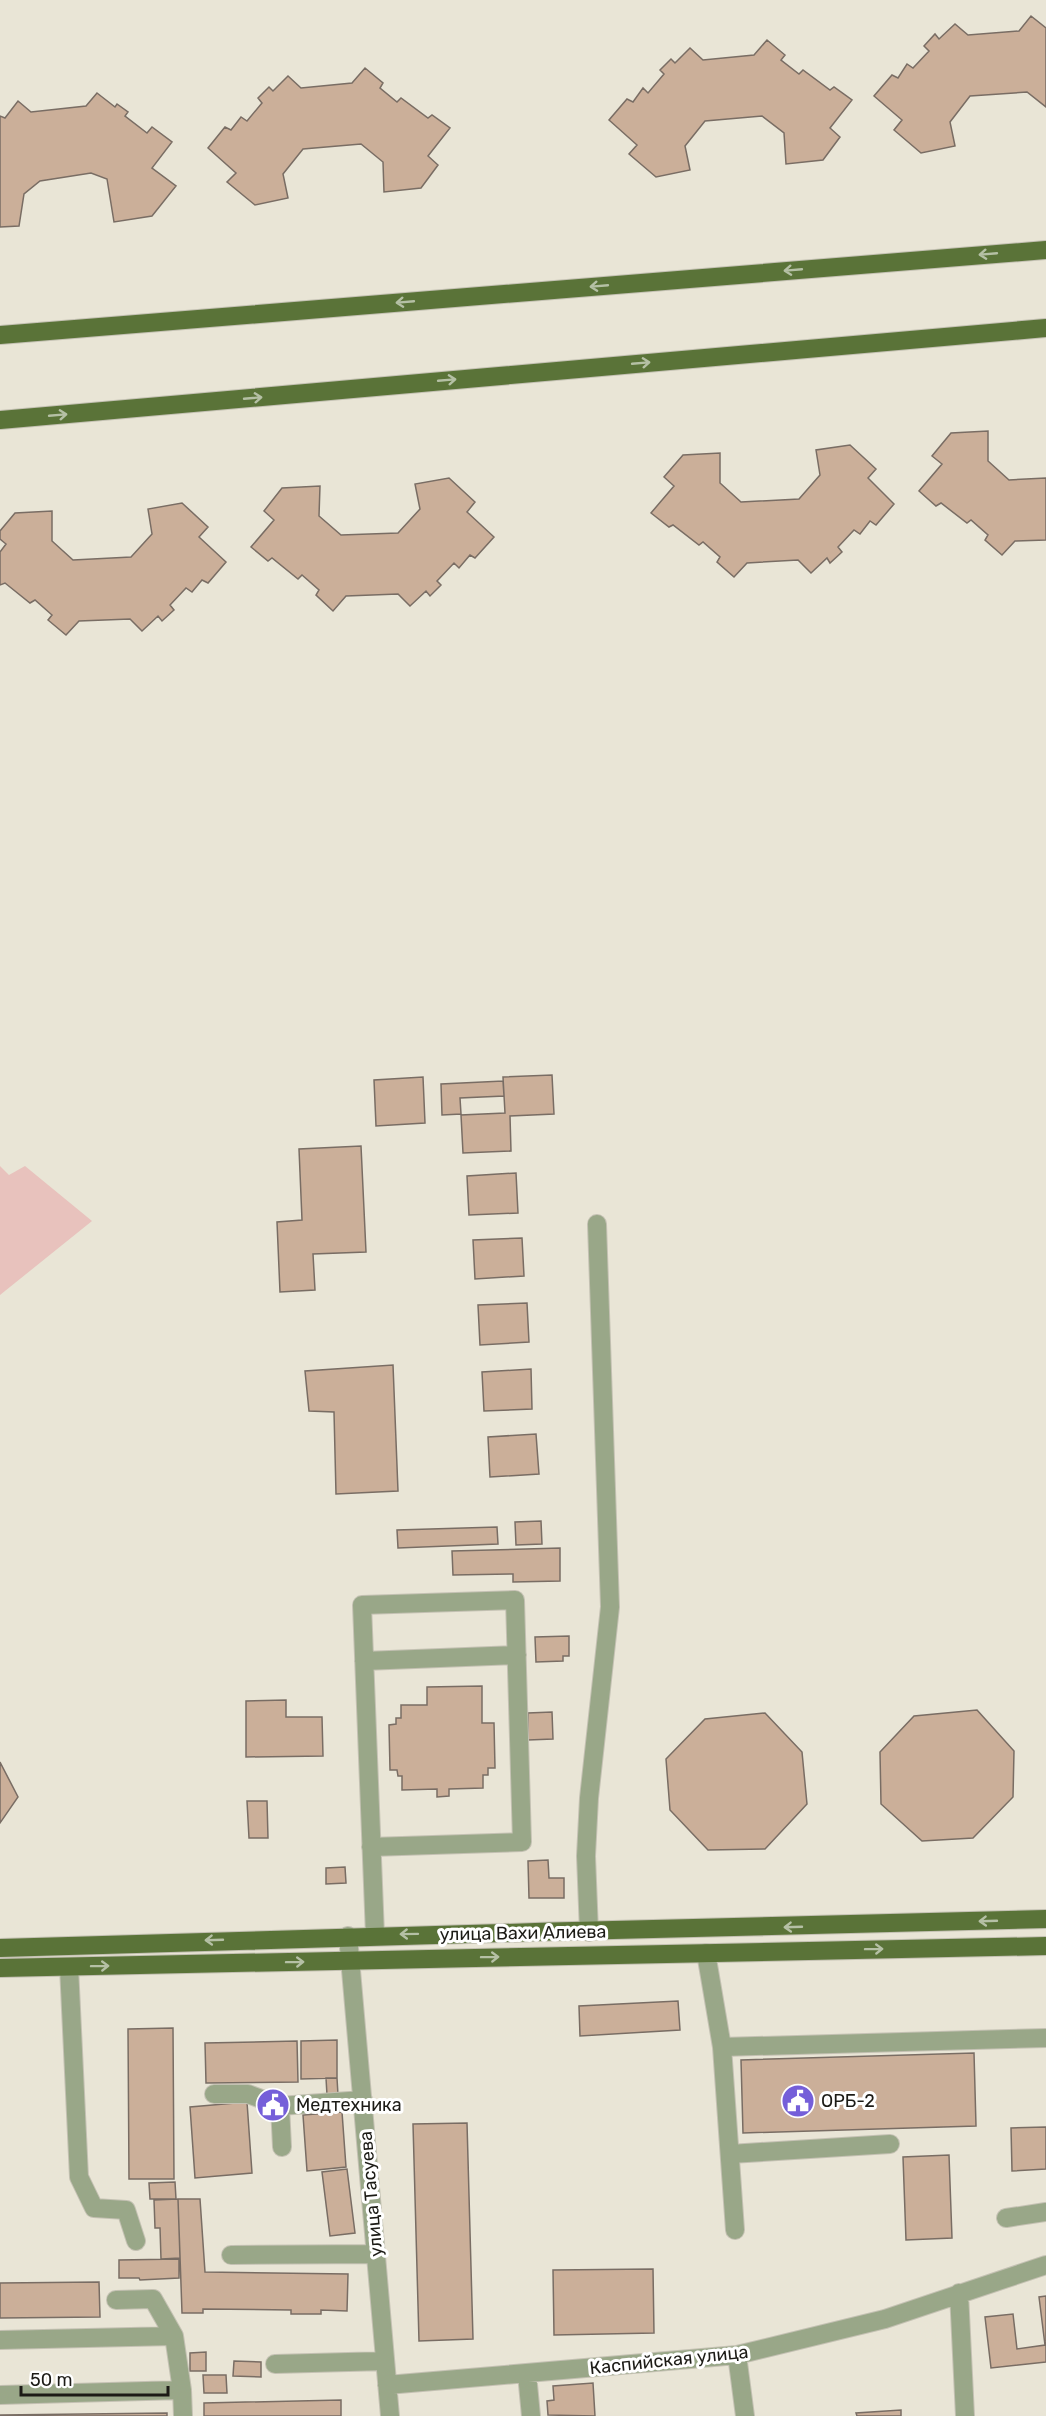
<svg xmlns="http://www.w3.org/2000/svg" width="1046" height="2416" font-family="Rubik,sans-serif">
  <style>
    .green { fill: #e8c2bd }
    .building { fill: #cbaf99; stroke: #796d64; stroke-width: 1.5 }
    .lines { fill: none; stroke-linecap: round; stroke-linejoin: round }
    .minor-casing { stroke: #c4c1b3; stroke-width: 20 }
    .major-casing { stroke: #c4c1b3; stroke-width: 20 }
    .minor { stroke: #99a788; stroke-width: 18 }
    .major { stroke: #5a7338; stroke-width: 18 }
    .oneway { stroke: #b5c0a5 }
    .labels { text-anchor: middle; stroke-width: 6; stroke-linejoin: round; paint-order: stroke }
    .street-label { font-size: 18px; fill: #1c1b16; stroke: #fff }
    .poi-label { font-size: 18px; fill: #1c1b16; stroke: #fff; text-anchor: start }
  </style>
  <rect width="100%" height="100%" fill="#e9e5d6"/>
  <path class="green" d="M0 1166 9 1175 25 1166 92 1221 0 1295Z"/>
  <path class="building" d="M1031 16 1046 28V107L1027 92 970 96 950 122 955 146 921 153 894 130 902 120 874 96 892 75 898 78 907 64 913 68 929 51 924 46 935 34 939 39 955 24 968 35 1019 31Z
    M767 40 785 55 781 60 799 74 803 70 830 90 834 87 852 100 830 128 840 137 823 160 786 164 784 133 762 116 705 121 685 146 690 170 656 177 629 154 637 145 609 120 627 99 633 102 643 88 648 93 664 74 660 70 671 59 675 63 690 48 703 60 754 55Z
    M365 68 383 83 380 88 397 102 401 98 428 118 432 115 450 128 428 156 438 165 421 188 384 192 383 162 361 144 303 149 283 174 288 198 255 205 227 182 236 173 208 148 225 127 231 130 241 117 247 121 262 103 258 98 269 87 273 91 288 76 301 88 352 83Z
    M97 93 115 107 117 104 128 112 125 116 147 133 152 127 172 142 152 168 176 186 152 216 114 222 107 179 91 173 40 181 24 194 19 226 0 227V116L5 118 18 101 31 112 86 106Z
    M988 431V461L1009 480 1046 478V540L1015 541 1002 555 985 540 988 535 971 520 967 523 941 503 936 506 919 491 942 464 932 456 951 433Z
    M850 445 876 469 868 478 894 504 876 525 870 521 860 534 854 530 838 547 842 552 830 563 827 558 811 573 798 560 747 563 734 577 717 562 720 557 703 542 699 545 673 525 669 527 651 513 674 486 664 477 683 455 720 453V483L741 502 799 499 820 475 816 450Z
    M449 478 475 502 467 512 494 537 475 558 470 555 459 568 454 563 437 581 441 585 430 596 426 591 410 606 398 594 346 596 333 611 316 595 319 590 302 575 298 579 272 558 268 561 251 547 274 520 264 511 282 488 320 486 319 516 341 535 398 533 420 509 415 484Z
    M182 503 208 527 199 537 226 562 208 583 202 580 192 592 186 588 170 605 174 610 162 621 158 616 142 631 130 619 79 621 66 635 48 620 52 615 35 600 30 603 5 583 0 585V552L6 544 0 539V531L15 513 52 511V541L73 560 131 557 152 534 148 509Z
    M552 1075 554 1114 510 1116 511 1151 463 1153 461 1115 505 1113 503 1077Z
    M423 1077 425 1123 376 1126 374 1080Z
    M503 1081 504 1096 460 1098 461 1114 442 1115 441 1084Z
    M361 1146 366 1252 313 1254 315 1290 280 1292 277 1222 302 1220 299 1149Z
    M516 1173 518 1213 469 1215 467 1176Z
    M522 1238 524 1276 475 1279 473 1240Z
    M527 1303 529 1342 480 1345 478 1305Z
    M393 1365 398 1491 336 1494 334 1412 309 1411 305 1371Z
    M531 1369 532 1409 484 1411 482 1372Z
    M536 1434 539 1474 490 1477 488 1437Z
    M541 1521 542 1544 516 1545 515 1522Z
    M497 1527 498 1544 398 1548 397 1530Z
    M560 1548V1581L513 1582V1574L453 1575 452 1551Z
    M569 1636V1656H563V1661L536 1662 535 1637Z
    M482 1686V1723H494L495 1768H488V1775H483V1788L449 1789V1796L437 1797V1789L402 1790V1776H398L397 1770H390L389 1725 396 1724V1718H401V1705H427V1687Z
    M286 1700V1717H322L323 1756 246 1757V1701Z
    M977 1710 1014 1751 1013 1797 973 1838 922 1841 881 1804 880 1752 914 1716Z
    M552 1712 553 1739 528 1740V1713Z
    M765 1713 802 1752 807 1804 765 1849 708 1850 670 1810 666 1759 705 1719Z
    M0 1762 18 1797 0 1823Z
    M247 1801H267L268 1838H249Z
    M548 1860 549 1878H564V1898H529L528 1861Z
    M345 1867 346 1883 326 1884V1868Z
    M678 2001 680 2030 580 2036 579 2006Z
    M173 2028 174 2179H129L128 2029Z
    M337 2040V2078L301 2079V2041Z
    M297 2041 298 2082 206 2083 205 2043Z
    M974 2053 976 2126 743 2133 741 2060Z
    M326 2078H337L338 2095H327Z
    M247 2102 252 2173 195 2178 190 2107Z
    M342 2112 346 2167 307 2171 303 2115Z
    M467 2123 473 2339 419 2341 413 2124Z
    M1046 2127V2169L1012 2171 1011 2128Z
    M949 2155 952 2238 906 2240 903 2157Z
    M347 2169 355 2233 330 2236 322 2172Z
    M175 2182 176 2199H150L149 2183Z
    M178 2199H200L205 2272 348 2274 347 2311 321 2310V2314H291V2310L203 2309V2313H182Z
    M178 2199 180 2258 161 2259 160 2228H155L154 2200Z
    M179 2259V2278L140 2280 139 2278H119V2260Z
    M653 2269 654 2333 554 2335 553 2270Z
    M99 2282 100 2317 0 2318V2283Z
    M1046 2296V2362L991 2368 985 2317 1013 2314 1017 2349 1045 2345 1039 2297Z
    M206 2352V2371H190V2353Z
    M234 2361 261 2362V2377L233 2376Z
    M203 2375H226L227 2393H204Z
    M593 2383 595 2416 548 2415 547 2401 554 2400 553 2386Z
    M341 2400V2416H204V2403Z
    M901 2410V2416H857L856 2413Z
    M167 2413V2416H0V2415Z"/>
  <g class="lines">
    <defs>
      <path id="minor" d="M364 1661 517 1655
        M371 1847 522 1842 515 1600 362 1605 375 1935
        M589 1932 586 1856 589 1798 610 1607 597 1224
        M348 1936 390 2416
        M706 1953 722 2047 735 2230
        M69 1967 79 2177 94 2208 126 2210 136 2241
        M722 2047 1046 2038
        M214 2094H248L280 2106 363 2100
        M280 2106 282 2147
        M730 2154 890 2144
        M1006 2218 1046 2212
        M231 2255 376 2254
        M959 2293 965 2416
        M116 2300 153 2299 174 2336 182 2390
        M0 2340 174 2336
        M737 2355 745 2416
        M275 2364 385 2361
        M527 2374 531 2416
        M387 2385 737 2355 885 2319 1046 2265
        M0 2395 182 2390 183 2416"/>
      <path id="major" d="M0 335 1046 250
        M0 420 1046 328
        M0 1948C349 1936 697 1928 1046 1919
        M0 1968 1046 1946"/>
    </defs>
    <use href="#minor" class="minor-casing"/>
    <use href="#major" class="major-casing"/>
    <use href="#minor" class="minor"/>
    <use href="#major" class="major"/>
  </g>
  <defs><path id="oneway-shaft" d="M-6 0H5M1.5-3L5.5 0L1.5 3" fill="none" stroke-width="1.6" stroke-linecap="round" stroke-linejoin="round" transform="scale(1.5)"/></defs>
  <g class="oneway">
    <use href="#oneway-shaft" transform="translate(988 254) rotate(175)"/>
    <use href="#oneway-shaft" transform="translate(793 270) rotate(175)"/>
    <use href="#oneway-shaft" transform="translate(599 286) rotate(175)"/>
    <use href="#oneway-shaft" transform="translate(405 302) rotate(175)"/>
    <use href="#oneway-shaft" transform="translate(641 363) rotate(-5)"/>
    <use href="#oneway-shaft" transform="translate(447 380) rotate(-5)"/>
    <use href="#oneway-shaft" transform="translate(253 398) rotate(-5)"/>
    <use href="#oneway-shaft" transform="translate(58 415) rotate(-5)"/>
    <use href="#oneway-shaft" transform="translate(988 1921) rotate(178)"/>
    <use href="#oneway-shaft" transform="translate(793 1927) rotate(178)"/>
    <use href="#oneway-shaft" transform="translate(409 1934) rotate(179)"/>
    <use href="#oneway-shaft" transform="translate(214 1940) rotate(178)"/>
    <use href="#oneway-shaft" transform="translate(874 1949) rotate(-1)"/>
    <use href="#oneway-shaft" transform="translate(490 1957) rotate(-1)"/>
    <use href="#oneway-shaft" transform="translate(295 1962) rotate(-1)"/>
    <use href="#oneway-shaft" transform="translate(100 1966) rotate(-1)"/>
  </g>
  <defs>
    <symbol id="civic-disc" viewBox="-11 -11 22 22"><circle r="9.5" fill="#755fd9" stroke="#fff"/><path d="M-.6-6.5H3V-4.5H.6V-3L4-1V1h2V6H-6V1h2V-1L-.6-3ZM-1.2 2.5V6h2.4V2.5Z" fill="#fff"/></symbol>
  </defs>
  <g fill-rule="evenodd">
    <use href="#civic-disc" x="779" y="2082" width="38" height="38"/>
    <use href="#civic-disc" x="254" y="2086" width="38" height="38"/>
  </g>
  <g class="labels">
    <g class="street-label">
      <text transform="translate(523 1933) rotate(-1)" y="6">улица Вахи Алиева</text>
      <text transform="translate(371 2194) rotate(-95)" y="6">улица Тасуева</text>
      <text transform="translate(669 2360) rotate(-6)" y="6">Каспийская улица</text>
    </g>
    <g class="poi-label">
      <text x="821" y="2107">ОРБ-2</text>
      <text x="296" y="2111">Медтехника</text>
    </g>
  </g>
  <path d="M21 2386v9h147v-9" fill="none" stroke="#1c1b16" stroke-width="3"/>
  <text x="30" y="2386" font-size="18" fill="#1c1b16" stroke="#ffffff" stroke-width="4.5" paint-order="stroke">50 m</text>
</svg>
